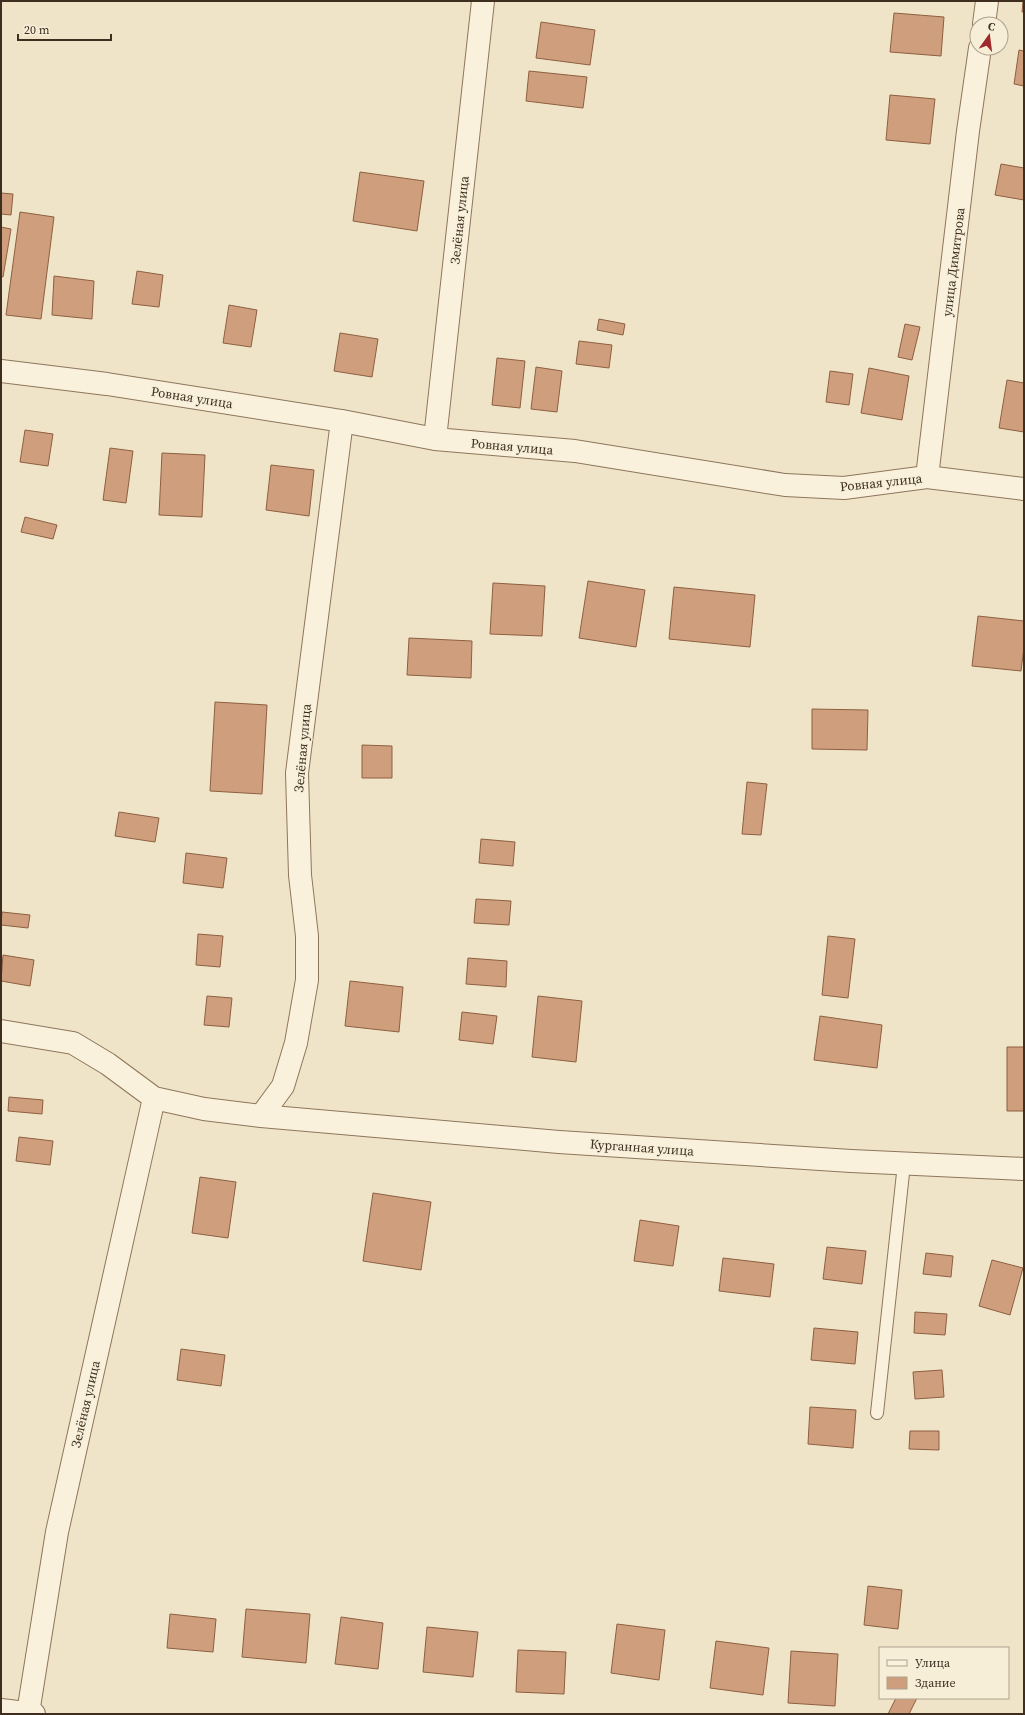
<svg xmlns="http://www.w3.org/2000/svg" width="1025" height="1715" font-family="'Source Serif 4',serif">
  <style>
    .building { fill: #cf9f7d; stroke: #8d5f41 }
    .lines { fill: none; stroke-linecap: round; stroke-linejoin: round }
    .service-casing { stroke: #8d765c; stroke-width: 14 }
    .minor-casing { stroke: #8d765c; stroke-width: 24 }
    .service { stroke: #faf1dc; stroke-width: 12 }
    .minor { stroke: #faf1dc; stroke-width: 22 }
    .labels { text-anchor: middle; stroke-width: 3; stroke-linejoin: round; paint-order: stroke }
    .street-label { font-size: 13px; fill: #3d2e20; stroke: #f7eed8 }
  </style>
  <rect width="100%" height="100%" fill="#f0e4c8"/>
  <path class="building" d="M1023 1H1024V12H1022Z
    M894 13 944 17 941 56 890 52Z
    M541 22 595 30 590 65 536 58Z
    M1019 50 1024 51V86L1014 84Z
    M529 71 587 77 583 108 526 101Z
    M890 95 935 99 930 144 886 140Z
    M1001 164 1024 168V200L995 195Z
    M360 172 424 181 417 231 353 221Z
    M1 193 13 194 11 215 1 214Z
    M20 212 54 217 41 319 6 315Z
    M1 227 11 229 3 277 1 276Z
    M137 271 163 275 159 307 132 304Z
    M54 276 94 281 92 319 52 315Z
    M229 305 257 310 251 347 223 343Z
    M599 319 625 324 623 335 597 330Z
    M905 324 920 327 912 360 898 357Z
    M340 333 378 339 372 377 334 371Z
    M579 341 612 345 609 368 576 364Z
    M497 358 525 361 520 408 492 405Z
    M536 367 562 371 557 412 531 409Z
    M869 368 909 376 902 420 861 413Z
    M830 371 853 374 849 405 826 402Z
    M1007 380 1024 383V432L999 428Z
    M25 430 53 434 48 466 20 462Z
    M110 448 133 451 126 503 103 500Z
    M162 453 205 455 202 517 159 515Z
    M271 465 314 470 309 516 266 510Z
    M25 517 57 525 53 539 21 532Z
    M588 581 645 590 636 647 579 638Z
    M493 583 545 586 542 636 490 634Z
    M674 587 755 595 750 647 669 639Z
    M978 616 1024 621V647L1021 671 972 666Z
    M409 638 472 641 471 678 407 675Z
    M215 702 267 705 262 794 210 791Z
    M812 709 868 710 867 750 812 749Z
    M362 745 392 746V778H362Z
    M747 782 767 784 761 835 742 834Z
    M119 812 159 818 155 842 115 836Z
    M481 839 515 842 513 866 479 863Z
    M186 853 227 858 223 888 183 883Z
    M476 899 511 901 509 925 474 923Z
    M2 912 30 915 28 928 1 925Z
    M198 934 223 936 220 967 196 965Z
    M828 936 855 939 848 998 822 995Z
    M3 955 34 960 30 986 1 981Z
    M468 958 507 961 506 987 466 984Z
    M350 981 403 987 399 1032 345 1026Z
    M207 996 232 998 229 1027 204 1025Z
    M538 996 582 1001 576 1062 532 1057Z
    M462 1012 497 1016 493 1044 459 1040Z
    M820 1016 882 1025 877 1068 814 1060Z
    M1007 1047H1024V1111H1007Z
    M9 1097 43 1100 42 1114 8 1111Z
    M19 1137 53 1141 50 1165 16 1161Z
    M200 1177 236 1182 228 1238 192 1233Z
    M373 1193 431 1202 421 1270 363 1261Z
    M640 1220 679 1226 673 1266 634 1261Z
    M827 1247 866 1251 862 1284 823 1279Z
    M926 1253 953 1256 951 1277 923 1274Z
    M723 1258 774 1264 770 1297 719 1291Z
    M992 1260 1023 1268 1010 1315 979 1306Z
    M915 1312 947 1314 945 1335 914 1333Z
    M814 1328 858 1332 855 1364 811 1360Z
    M181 1349 225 1355 221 1386 177 1380Z
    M942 1370 944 1397 915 1399 913 1372Z
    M810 1407 856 1410 853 1448 808 1444Z
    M910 1431H939V1450L909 1449Z
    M868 1586 902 1590 898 1629 864 1625Z
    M246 1609 310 1614 306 1663 242 1657Z
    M170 1614 216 1619 213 1652 167 1648Z
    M341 1617 383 1623 378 1669 335 1664Z
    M617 1624 665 1630 659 1680 611 1673Z
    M427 1627 478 1632 473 1677 423 1672Z
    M716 1641 769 1648 763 1695 710 1688Z
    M518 1650 566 1652 564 1694 516 1692Z
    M791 1651 838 1654 835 1706 788 1703Z
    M896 1698H917L909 1714H888Z"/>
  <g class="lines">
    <defs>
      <path id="service" d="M877 1413 904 1164"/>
      <path id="minor" d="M984 24 987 1
        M1 371 107 384 342 421 435 439 575 451 785 485 844 488 927 477 1024 489
        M435 439 483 1
        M927 477 968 131 980 48
        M1 1031 73 1043 108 1064 154 1098 204 1109 261 1116 559 1142 851 1161 1024 1169
        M261 1116 283 1086 296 1043 307 980V936L300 875 297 773 342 421
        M1 1710 34 1714
        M28 1713 57 1532 154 1098"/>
    </defs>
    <use href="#service" class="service-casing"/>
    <use href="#minor" class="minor-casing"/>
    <use href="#service" class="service"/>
    <use href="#minor" class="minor"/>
  </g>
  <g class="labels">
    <g class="street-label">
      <text transform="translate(459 220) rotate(-84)" y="5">Зелёная улица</text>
      <text transform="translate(953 262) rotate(-83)" y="5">улица Димитрова</text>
      <text transform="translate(192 397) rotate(9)" y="5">Ровная улица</text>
      <text transform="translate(512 446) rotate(5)" y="5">Ровная улица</text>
      <text transform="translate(881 482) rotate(-6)" y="5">Ровная улица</text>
      <text transform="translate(302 748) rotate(-85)" y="5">Зелёная улица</text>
      <text transform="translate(642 1147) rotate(4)" y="5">Курганная улица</text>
      <text transform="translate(85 1404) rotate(-77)" y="5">Зелёная улица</text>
    </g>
  </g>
  <rect width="1025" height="1715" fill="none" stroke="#3d2e20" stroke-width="4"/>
  <rect x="879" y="1647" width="130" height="52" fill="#f7eed8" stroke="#ada18e"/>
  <rect x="887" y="1660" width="20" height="6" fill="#faf1dc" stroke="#ada18e"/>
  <text x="915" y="1667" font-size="12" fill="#3d2e20">Улица</text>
  <rect x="887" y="1677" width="20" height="12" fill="#cf9f7d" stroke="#ada18e"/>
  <text x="915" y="1687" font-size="12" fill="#3d2e20">Здание</text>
  <g transform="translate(989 36) rotate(14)"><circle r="19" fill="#f7eed8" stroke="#ada18e"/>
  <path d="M0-3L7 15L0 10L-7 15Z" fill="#9e2a2b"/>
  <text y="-6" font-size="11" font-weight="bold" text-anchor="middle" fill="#3d2e20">С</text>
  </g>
  <path d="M18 34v6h93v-6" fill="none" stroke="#3d2e20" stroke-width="2"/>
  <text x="24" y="34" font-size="12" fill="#3d2e20" stroke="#f7eed8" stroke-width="3" paint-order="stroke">20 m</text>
</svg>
